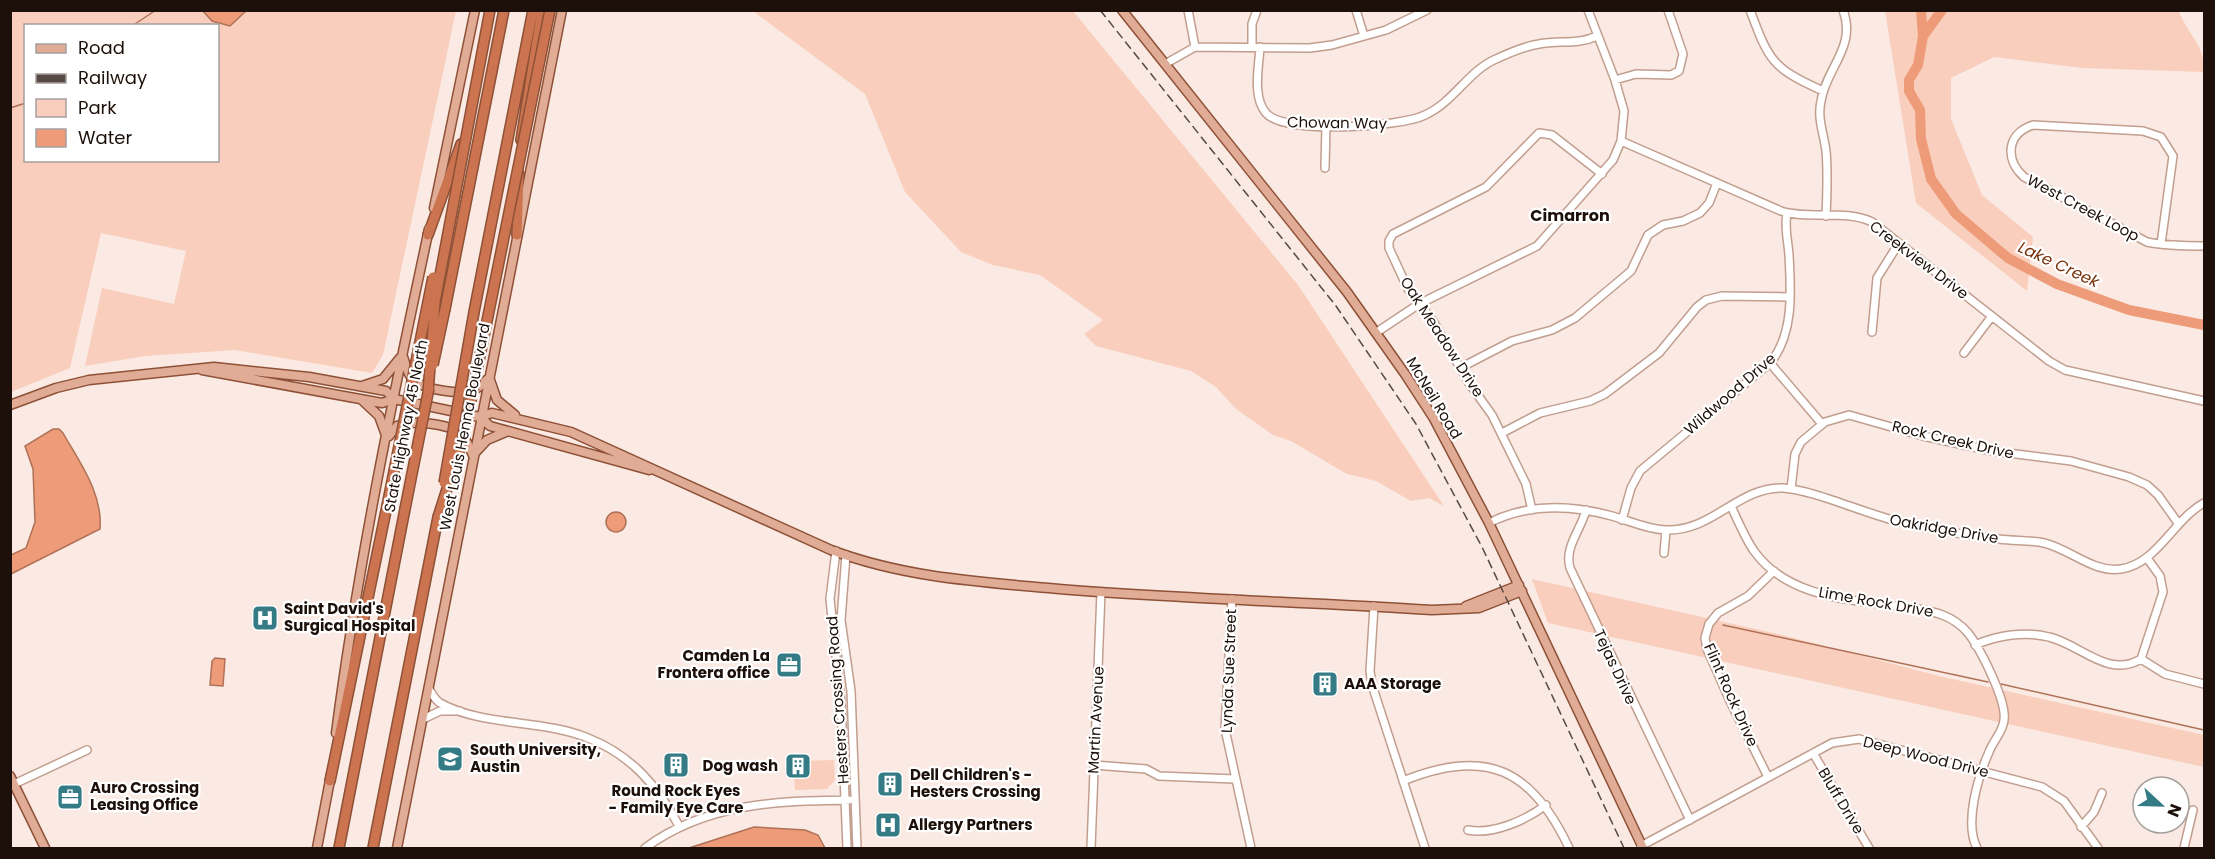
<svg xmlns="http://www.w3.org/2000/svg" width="2215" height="859" font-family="Poppins,sans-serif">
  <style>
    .green { fill: #f9cebc; fill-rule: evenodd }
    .water { fill: #ed9b78; stroke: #af7157; stroke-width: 1.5 }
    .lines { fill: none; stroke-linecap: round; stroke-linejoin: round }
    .stream { stroke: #af7157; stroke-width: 1.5 }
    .river { stroke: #ed9b78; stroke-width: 10 }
    .minor-casing { stroke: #c29e8f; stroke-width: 10 }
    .major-casing { stroke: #8e5137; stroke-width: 11 }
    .highway-casing { stroke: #8e5137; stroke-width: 12 }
    .minor { stroke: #fff; stroke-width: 7 }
    .major { stroke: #e0ac95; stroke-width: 8 }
    .highway { stroke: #cb744f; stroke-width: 9 }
    .rail { stroke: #574943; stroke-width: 1.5; stroke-dasharray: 9 4.5; stroke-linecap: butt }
    .highway-bridge-casing { stroke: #8e5137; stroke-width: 12; stroke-linecap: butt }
    .highway-bridge { stroke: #cb744f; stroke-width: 9 }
    .labels { text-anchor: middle; stroke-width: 4.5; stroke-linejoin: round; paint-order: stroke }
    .street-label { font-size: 15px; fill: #1d100a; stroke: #fff }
    .poi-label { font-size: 15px; font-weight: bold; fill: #1d100a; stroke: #fff; text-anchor: start }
    .neighbourhood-label { font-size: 16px; font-weight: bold; fill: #1d100a; stroke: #fff }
    .water-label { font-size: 16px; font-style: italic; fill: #782f08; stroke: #fff }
  </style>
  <rect width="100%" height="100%" fill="#faeae3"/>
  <path class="green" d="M11 11H456L383 355 372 373 235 350 145 356 85 366 102 288 174 304 186 251 101 233 70 368 11 392ZM26 26H218V160H26Z
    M753 11H1073L1298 285 1444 506 1429 498 1411 501 1376 481 1347 474 1291 441 1273 435 1236 409 1216 387 1191 371 1096 346 1084 334 1103 320 1040 275 993 265 961 252 905 192 865 94Z
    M1885 11H2179C2188 35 2205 45 2204 72L2082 68 1994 57 1951 78V119L1982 195 2033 237 2027 291 1916 203Z
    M1532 579 1782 635 1939 676 2204 735V767L1548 623Z
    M834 760 835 780 827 789 795 790 794 774 801 773V761Z"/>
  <path class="water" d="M203 11H246L230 26 212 21Z
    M53 429H59L63 433C80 463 103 494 100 529L11 574V555L26 548 35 522 33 469 25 446Z
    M606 522a10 10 0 1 1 20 0a10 10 0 1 1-20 0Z
    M215 658 225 659 223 686 210 685 212 661Z
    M754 827 805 830 818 835 825 848H689Z"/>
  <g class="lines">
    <path class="stream" d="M132 26 156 10
      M10 108 26 103
      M1723 625 1988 682
      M2001 684 2204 730"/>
    <path class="river" d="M1921 10 1923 36
      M1942 10 1923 36 1918 65 1909 80V91L1920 110 1921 139 1931 179 1956 214 2008 258 2057 284 2129 310 2204 325"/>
    <defs>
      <path id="minor" d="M1188 10 1195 47
        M1356 10 1364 36
        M1750 10C1769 61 1772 68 1823 91
        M1252 46V24L1257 10
        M1260 47C1259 66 1252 97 1266 113 1284 135 1401 127 1425 115 1454 102 1468 71 1496 59 1509 53 1525 46 1539 44 1559 40 1578 45 1597 36
        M1165 64 1195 47 1310 48 1332 45 1386 30 1427 10
        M1615 80 1636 74 1671 75 1679 71 1683 54 1668 10
        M1621 141 1781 211C1809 220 1845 209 1872 222L2049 361 2065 370 2204 401
        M1325 168 1326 125
        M1826 216C1827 194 1828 173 1826 151 1824 134 1817 119 1821 101 1826 68 1857 47 1843 10
        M2161 244 2173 156 2161 137 2143 131 2033 125C2006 134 2005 160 2024 177L2147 242C2166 246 2185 246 2204 246
        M1377 332 1419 304 1537 246 1613 160 1621 141 1624 111 1615 80 1588 10
        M1872 332 1877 278 1899 243
        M1964 353 1992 316
        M1770 363 1822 424
        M1460 368 1512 341 1552 330 1575 318 1631 271 1648 235 1663 225 1683 221 1700 213 1709 203 1717 183
        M1502 433 1540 413 1590 401 1605 394 1659 353 1697 307 1706 300 1722 296 1789 297
        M1791 489 1795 454 1801 442 1825 422 1849 415 1923 436 1992 451 2071 461 2129 477 2147 485 2158 495 2178 523
        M1731 506C1738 521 1745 538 1754 551 1789 600 1857 600 1911 608 1933 611 1953 615 1968 633 1980 648 2007 701 2004 720 2003 732 1993 741 1989 752 1978 777 1964 823 1977 848
        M1532 510 1526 484 1492 415 1469 383 1433 321 1408 289 1389 248V241L1393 234 1486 187 1539 133 1552 135 1602 174
        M1586 510C1581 530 1564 547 1570 568L1690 820
        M1622 520 1631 488 1640 471 1770 363C1794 335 1791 291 1789 255 1788 240 1784 228 1787 213
        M1489 523C1528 503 1571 505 1612 516 1630 521 1646 529 1665 530 1713 532 1737 487 1783 488 1814 490 1866 514 1900 522 1933 530 1966 535 1999 539 2014 541 2030 540 2044 543 2070 549 2093 573 2121 569 2157 564 2174 519 2204 503
        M836 551 830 599 841 703 847 848
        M1664 553 1666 530
        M846 555 841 620 851 691 857 848
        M1232 599 1225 729 1251 848
        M1374 606 1370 671 1372 685 1425 848
        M1975 645C1998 635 2025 631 2049 637 2080 644 2108 679 2141 659
        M2141 659 2163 592 2160 576 2147 558
        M2141 659 2165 674 2204 684
        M429 689C432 694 435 700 440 703 484 727 542 719 588 738 631 755 658 786 679 826
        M423 719 440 711H460
        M1813 753 1869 848
        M1094 765 1146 769 1159 776 1235 779
        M1768 777 1730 701 1707 649 1705 638 1709 624 1718 613 1748 596 1774 571
        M1403 781C1486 747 1532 769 1569 848
        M10 786 87 750
        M2081 827 2094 812 2102 793
        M1468 830C1493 835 1526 820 1546 805
        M1641 846 1832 743 1859 739 2042 787 2064 801 2098 848
        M645 848C706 803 776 801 849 800
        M1091 848 1101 592
        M2184 848 2193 810"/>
      <path id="major" d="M1122 10 1347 292 1405 374 1433 417 1489 523 1643 848
        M434 208 475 10
        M403 357C406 365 408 377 416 382 428 390 461 395 474 390 480 387 484 382 489 378
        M202 370 382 403 394 399 480 417 490 426 649 470
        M490 380 497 400 515 415
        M362 386 383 379 400 358
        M362 400 379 416 386 435
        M10 405 56 388 89 380 214 367 309 377 386 391 394 399
        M480 417 492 413 571 432 831 550C905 578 982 582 1059 589 1183 599 1308 602 1432 610L1479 608 1522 591
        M389 436 397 426C412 420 448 423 461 434 467 440 470 449 473 455
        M473 455 487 440 508 431
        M1466 606 1519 585
        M336 733C358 564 393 396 429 229
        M10 776 45 848
        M317 848 331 775
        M397 848 562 10"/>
      <path id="highway" d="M521 140 542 10
        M428 235 461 144
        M517 235 519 174
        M445 309 504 10
        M474 312 533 10
        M330 781 387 506
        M339 848 405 509
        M373 848 438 517"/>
    </defs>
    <use href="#minor" class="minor-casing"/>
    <use href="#major" class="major-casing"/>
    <use href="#highway" class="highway-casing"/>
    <use href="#minor" class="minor"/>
    <use href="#major" class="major"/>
    <use href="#highway" class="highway"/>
    <path class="rail" d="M1100 10 1336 306 1416 424 1482 547 1624 848"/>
    <defs>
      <path id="highway-bridge" d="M433 365 445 309
        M428 392 435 302 490 10
        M444 483 474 312
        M387 506 433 277
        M405 509 429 388
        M438 517 461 445 470 405 550 10"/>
    </defs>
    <use href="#highway-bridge" class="highway-bridge-casing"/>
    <use href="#highway-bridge" class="highway-bridge"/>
  </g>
  <defs>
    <symbol id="hospital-square" viewBox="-11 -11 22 22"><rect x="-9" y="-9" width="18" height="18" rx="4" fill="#347b85" stroke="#fff"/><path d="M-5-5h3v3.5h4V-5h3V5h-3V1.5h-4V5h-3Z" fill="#fff"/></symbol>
    <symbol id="office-square" viewBox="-11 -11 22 22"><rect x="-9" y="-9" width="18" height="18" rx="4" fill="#347b85" stroke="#fff"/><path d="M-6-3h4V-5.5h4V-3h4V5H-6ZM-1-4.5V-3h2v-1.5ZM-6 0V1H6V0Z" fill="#fff"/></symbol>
    <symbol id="building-square" viewBox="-11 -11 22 22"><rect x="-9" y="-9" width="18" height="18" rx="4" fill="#347b85" stroke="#fff"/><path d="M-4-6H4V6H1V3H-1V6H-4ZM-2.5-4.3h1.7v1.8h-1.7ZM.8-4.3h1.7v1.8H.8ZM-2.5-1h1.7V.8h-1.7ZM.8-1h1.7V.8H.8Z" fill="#fff"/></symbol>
    <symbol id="university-square" viewBox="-11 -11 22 22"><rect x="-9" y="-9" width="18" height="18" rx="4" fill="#347b85" stroke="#fff"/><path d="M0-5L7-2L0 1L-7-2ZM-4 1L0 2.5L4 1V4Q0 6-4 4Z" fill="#fff"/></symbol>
  </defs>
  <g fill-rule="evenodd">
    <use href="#hospital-square" x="250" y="603" width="30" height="30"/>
    <use href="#office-square" x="774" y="650" width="30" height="30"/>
    <use href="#building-square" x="1310" y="669" width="30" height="30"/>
    <use href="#university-square" x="435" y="744" width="30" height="30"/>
    <use href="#building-square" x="661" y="750" width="30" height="30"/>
    <use href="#building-square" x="783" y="751" width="30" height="30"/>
    <use href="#building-square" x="875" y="769" width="30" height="30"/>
    <use href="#office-square" x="55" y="782" width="30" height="30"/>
    <use href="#hospital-square" x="873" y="810" width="30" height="30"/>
  </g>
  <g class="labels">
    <g class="street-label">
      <text transform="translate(1337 123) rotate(1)" y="5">Chowan Way</text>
      <text transform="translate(2083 208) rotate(28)" y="5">West Creek Loop</text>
      <text transform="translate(1919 260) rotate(37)" y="5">Creekview Drive</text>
      <text transform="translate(1442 337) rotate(57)" y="5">Oak Meadow Drive</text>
      <text transform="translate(1730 394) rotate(-41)" y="5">Wildwood Drive</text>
      <text transform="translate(1434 398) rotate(59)" y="5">McNeil Road</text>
      <text transform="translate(406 426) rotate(-79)" y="5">State Highway 45 North</text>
      <text transform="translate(465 427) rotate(-79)" y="5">West Louis Henna Boulevard</text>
      <text transform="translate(1953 440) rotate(13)" y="5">Rock Creek Drive</text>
      <text transform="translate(1944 529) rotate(10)" y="5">Oakridge Drive</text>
      <text transform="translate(1876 602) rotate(10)" y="5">Lime Rock Drive</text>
      <text transform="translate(1615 667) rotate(65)" y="5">Tejas Drive</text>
      <text transform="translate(1229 671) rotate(-88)" y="5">Lynda Sue Street</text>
      <text transform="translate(1731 695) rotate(66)" y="5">Flint Rock Drive</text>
      <text transform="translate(838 700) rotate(-94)" y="5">Hesters Crossing Road</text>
      <text transform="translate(1096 720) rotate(-87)" y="5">Martin Avenue</text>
      <text transform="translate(1926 757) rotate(14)" y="5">Deep Wood Drive</text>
      <text transform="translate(1841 801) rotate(59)" y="5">Bluff Drive</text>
    </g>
    <g class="poi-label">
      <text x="284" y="614">Saint David's<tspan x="284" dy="17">Surgical Hospital</tspan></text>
      <text x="770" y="661" text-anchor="end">Camden La<tspan x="770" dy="17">Frontera office</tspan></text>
      <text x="1344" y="689">AAA Storage</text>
      <text x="470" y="755">South University,<tspan x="470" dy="17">Austin</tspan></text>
      <text x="778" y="771" text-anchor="end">Dog wash</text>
      <text x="910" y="780">Dell Children's -<tspan x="910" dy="17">Hesters Crossing</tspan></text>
      <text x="90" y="793">Auro Crossing<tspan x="90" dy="17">Leasing Office</tspan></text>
      <text x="676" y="796" text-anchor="middle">Round Rock Eyes<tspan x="676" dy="17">- Family Eye Care</tspan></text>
      <text x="908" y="830">Allergy Partners</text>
    </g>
    <g class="neighbourhood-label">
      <text x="1570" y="221">Cimarron</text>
    </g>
    <g class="water-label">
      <text transform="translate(2059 264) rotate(25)" y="6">Lake Creek</text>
    </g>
  </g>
  <rect width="2215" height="859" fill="none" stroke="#1d100a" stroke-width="24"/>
  <rect x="24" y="24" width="195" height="138" fill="#ffffff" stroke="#a59f9d" stroke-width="1.5"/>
  <rect x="36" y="44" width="30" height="9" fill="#e0ac95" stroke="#a59f9d" stroke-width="1.5"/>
  <text x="78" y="54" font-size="18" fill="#1d100a">Road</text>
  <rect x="36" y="74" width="30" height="9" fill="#574943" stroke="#a59f9d" stroke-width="1.5"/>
  <text x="78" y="84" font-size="18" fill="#1d100a">Railway</text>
  <rect x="36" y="99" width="30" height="18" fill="#f9cebc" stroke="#a59f9d" stroke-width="1.5"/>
  <text x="78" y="114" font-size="18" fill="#1d100a">Park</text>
  <rect x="36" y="129" width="30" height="18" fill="#ed9b78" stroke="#a59f9d" stroke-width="1.5"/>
  <text x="78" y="144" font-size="18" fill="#1d100a">Water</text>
  <g transform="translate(2161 805) rotate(112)"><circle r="28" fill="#ffffff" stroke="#a59f9d" stroke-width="1.5"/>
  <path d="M0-4.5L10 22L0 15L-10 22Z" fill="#347b85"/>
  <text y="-9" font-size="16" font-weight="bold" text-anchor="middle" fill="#1d100a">N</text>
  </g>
</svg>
